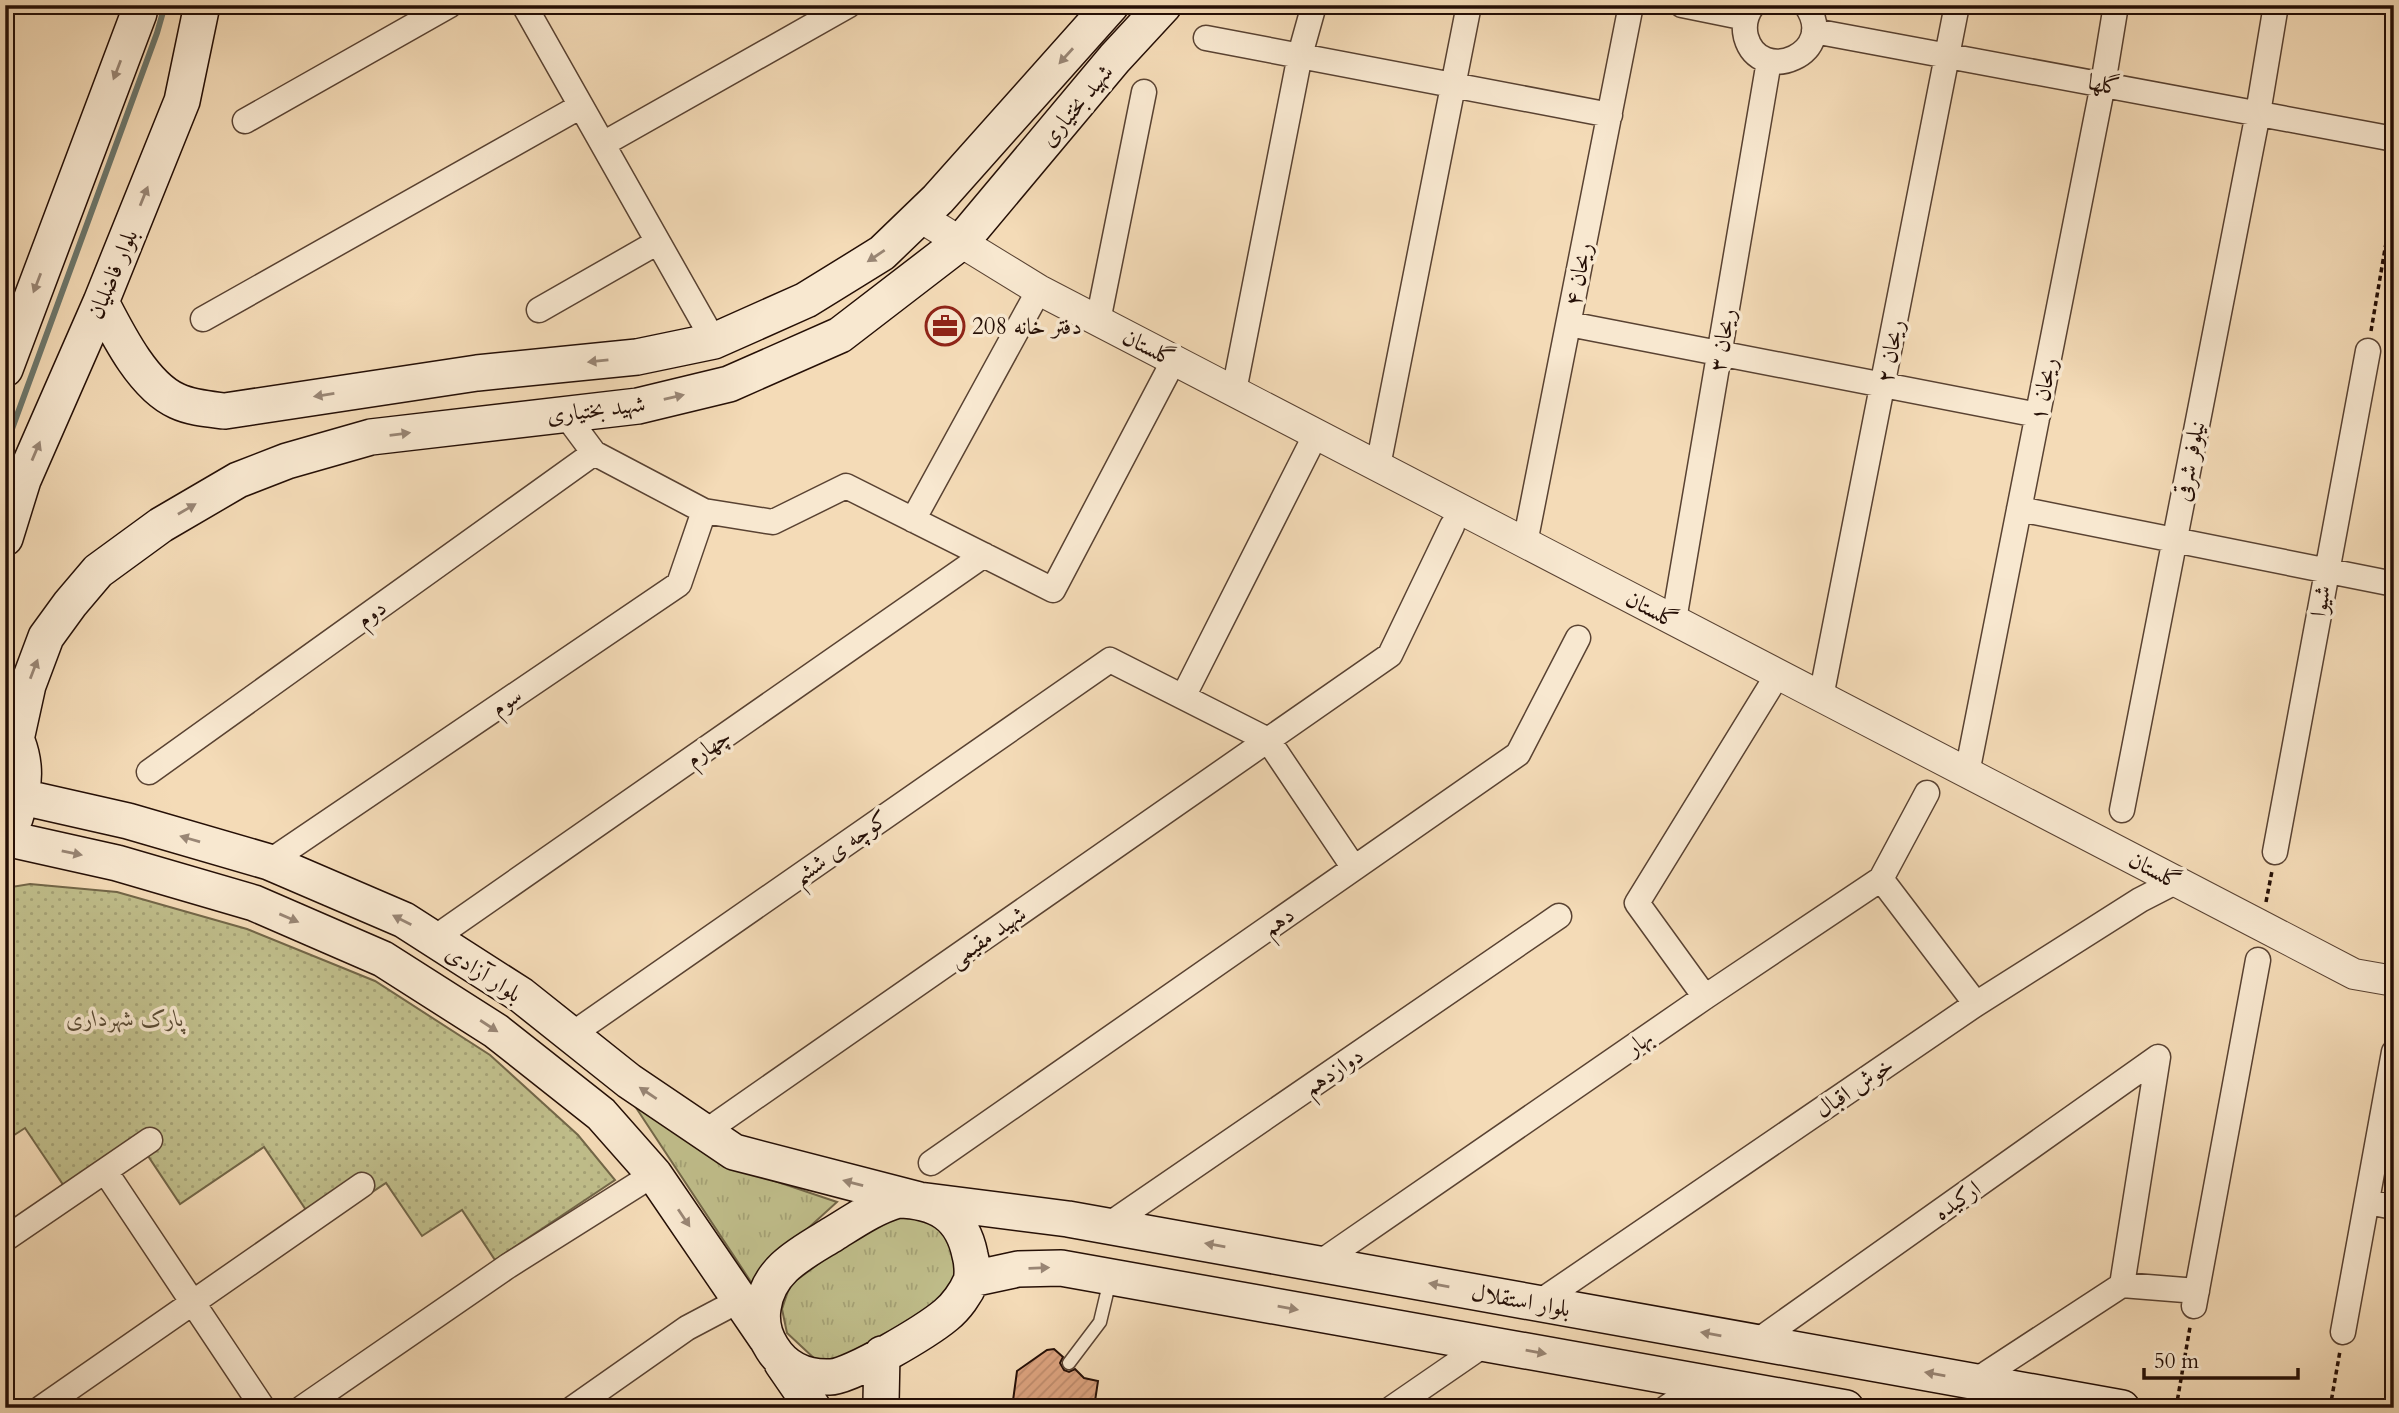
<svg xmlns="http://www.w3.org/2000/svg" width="2399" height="1413" font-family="Cardo,Amiri,serif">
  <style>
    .grass { fill: url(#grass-tufts); stroke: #726648; stroke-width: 2 }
    .park { fill: url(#park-dots); stroke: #726648; stroke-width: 2 }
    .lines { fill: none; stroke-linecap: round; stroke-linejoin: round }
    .stream { stroke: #6c766b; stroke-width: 6 }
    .building { fill: url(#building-hatch); stroke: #250f06; stroke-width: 2 }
    .service-casing { stroke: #594232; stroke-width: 15 }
    .minor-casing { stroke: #594232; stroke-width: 27 }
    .tertiary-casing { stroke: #594232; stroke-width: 32 }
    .secondary-casing { stroke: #250f06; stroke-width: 38 }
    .path { stroke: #250f06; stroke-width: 3.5; stroke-dasharray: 5 3.5; stroke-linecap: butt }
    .service { stroke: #f8e8d0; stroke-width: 12 }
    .minor { stroke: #f8e8d0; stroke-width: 24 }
    .tertiary { stroke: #f8e8d0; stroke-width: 30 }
    .secondary { stroke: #f8e8d0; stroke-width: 35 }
    .oneway { fill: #998675 }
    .labels { text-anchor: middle; stroke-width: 7; stroke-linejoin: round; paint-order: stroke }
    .street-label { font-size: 23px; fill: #250f06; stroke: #f8e8d0 }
    .poi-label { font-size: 23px; fill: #250f06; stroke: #f8e8d0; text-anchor: start }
    .park-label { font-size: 23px; font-style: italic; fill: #5b4c35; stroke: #f8e8d0 }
  </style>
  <defs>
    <pattern id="grass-tufts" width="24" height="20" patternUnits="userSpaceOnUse" patternTransform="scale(1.75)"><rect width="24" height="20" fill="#c0be8b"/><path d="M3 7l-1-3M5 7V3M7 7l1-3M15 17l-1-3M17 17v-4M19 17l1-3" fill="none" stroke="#a5a276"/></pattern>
    <pattern id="park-dots" width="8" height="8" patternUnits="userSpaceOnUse" patternTransform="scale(1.75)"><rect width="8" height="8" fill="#c0be8b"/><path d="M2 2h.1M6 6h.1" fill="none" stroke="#a5a276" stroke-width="1.8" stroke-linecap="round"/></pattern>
    <pattern id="building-hatch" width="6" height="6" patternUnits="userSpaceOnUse" patternTransform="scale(1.75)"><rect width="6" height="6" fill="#dca37f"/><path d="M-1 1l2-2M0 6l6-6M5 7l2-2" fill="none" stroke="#bd8b6c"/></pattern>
  </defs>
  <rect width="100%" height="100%" fill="#f4dbb7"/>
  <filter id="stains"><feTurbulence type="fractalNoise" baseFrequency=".00286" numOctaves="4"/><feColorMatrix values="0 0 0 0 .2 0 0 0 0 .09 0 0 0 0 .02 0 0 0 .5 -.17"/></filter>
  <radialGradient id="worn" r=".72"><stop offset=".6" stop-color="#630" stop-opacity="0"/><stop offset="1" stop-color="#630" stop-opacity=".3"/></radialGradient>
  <path class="grass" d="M625 1091 721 1163 837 1202 794 1241 753 1285Z
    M911 1215 939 1224 953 1250 958 1281 938 1304 849 1360H816L787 1333 782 1309 790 1285 853 1238 887 1220Z"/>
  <path class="park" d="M30 884 117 892 247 929 375 981 490 1055 578 1135 615 1180 495 1260 462 1210 422 1236 386 1183 318 1228 264 1147 180 1204 136 1138 64 1186 25 1128 5 1141V888Z"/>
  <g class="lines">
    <path class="stream" d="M5 448 157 33 165 5"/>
  </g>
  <path class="building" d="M1054 1349 1063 1357 1060 1363 1064 1370 1069 1372 1075 1369 1084 1378 1098 1381 1094 1408H1012L1017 1371 1047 1350Z"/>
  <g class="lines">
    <defs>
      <path id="service" d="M1069 1363 1100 1322 1110 1280"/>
      <path id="minor" d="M524 5 714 341
        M1682 5 1746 18
        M1753 5C1746 14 1743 25 1746 37 1760 87 1840 53 1806 5
        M1814 31 2394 139
        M1206 38 1610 115
        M245 121 450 5
        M603 144 849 5
        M539 310 658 242
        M203 319 581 106
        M1098 321 1144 92
        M1569 324 2038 415
        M1234 391 1300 55 1314 5
        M565 414 594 453 704 511 773 522 846 486 1053 590 1174 360
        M1378 466 1469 5
        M2019 509 2394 584
        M913 520 1039 290
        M1525 543 1631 5
        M1674 620 1769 61
        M1183 697 1316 434
        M1821 697 1957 5
        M149 772 594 453
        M1967 773 2103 84 2116 5
        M2122 810 2258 113 2276 5
        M2275 852 2368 351
        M269 862 679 584 704 511
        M1881 879 1976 1004
        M433 939 984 555
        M1705 997 1637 903 1778 674
        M571 1035 1110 660 1268 740 1354 868
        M705 1132 1390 655 1452 526
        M931 1163 1518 754 1578 638
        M105 1171 263 1408
        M2367 1202 2394 1207
        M1107 1226 1559 916
        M5 1239 150 1140
        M1318 1264 1705 997 1881 879 1927 793
        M2122 1285 2158 1057
        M2122 1285 2197 1291
        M1538 1303 1976 1004 2140 900 2177 881
        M2194 1306 2258 960
        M2343 1332 2394 1052
        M1756 1342 2158 1057
        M1975 1381 2122 1285
        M41 1408 362 1185
        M302 1408 508 1266 654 1174
        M573 1408 687 1328 740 1300
        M1392 1408 1485 1344
        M1666 1408 1703 1382"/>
      <path id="tertiary" d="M920 217 1039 290 2262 926 2354 974 2394 981"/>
      <path id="secondary" d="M101 302C117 333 143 386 177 401 192 408 208 409 225 411L477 373 637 357 714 341 806 300 882 253 938 199 1111 5
        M5 369 139 13V5
        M5 538 23 480 101 302 182 101 202 5
        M5 718C27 752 28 780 15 818
        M17 735 28 685 46 637 70 604 98 571 161 525 238 480 287 461 371 437 638 406 729 384 840 335 961 242 1115 58 1164 5
        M22 797 128 821 269 862 404 920 521 995 629 1081 734 1152 919 1200 1068 1219 2122 1408
        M5 838 117 863 254 903 383 959 496 1031 601 1114 654 1174 766 1338
        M898 1200C937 1201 962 1215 970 1255 972 1262 973 1274 971 1281 966 1293 956 1307 946 1315 928 1330 851 1377 830 1377 806 1378 785 1369 772 1348 764 1336 761 1322 763 1308 768 1269 802 1253 833 1234 854 1221 874 1207 898 1200Z
        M972 1279 1018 1269 1061 1268 1846 1408
        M882 1354 881 1402 883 1408
        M782 1363 813 1408"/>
    </defs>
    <use href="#service" class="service-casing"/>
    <use href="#minor" class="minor-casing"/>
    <use href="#tertiary" class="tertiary-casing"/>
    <use href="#secondary" class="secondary-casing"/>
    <path class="path" d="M2371 331 2394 196
      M2266 902 2272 871
      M2176 1408 2190 1327
      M2330 1408 2340 1351"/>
    <use href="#service" class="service"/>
    <use href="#minor" class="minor"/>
    <use href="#tertiary" class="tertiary"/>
    <use href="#secondary" class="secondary"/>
  </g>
  <defs><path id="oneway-solid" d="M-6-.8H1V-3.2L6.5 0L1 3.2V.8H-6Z" transform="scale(1.75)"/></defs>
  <g class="oneway">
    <use href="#oneway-solid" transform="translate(1066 56) rotate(132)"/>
    <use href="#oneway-solid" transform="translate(117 70) rotate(111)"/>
    <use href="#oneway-solid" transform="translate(144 196) rotate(-68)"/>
    <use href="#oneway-solid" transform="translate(876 256) rotate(146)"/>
    <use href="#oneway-solid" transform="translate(37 283) rotate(111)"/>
    <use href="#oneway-solid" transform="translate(598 361) rotate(174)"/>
    <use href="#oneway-solid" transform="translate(324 395) rotate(171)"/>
    <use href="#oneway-solid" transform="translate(674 397) rotate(-13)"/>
    <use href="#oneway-solid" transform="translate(400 434) rotate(-7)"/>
    <use href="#oneway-solid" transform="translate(36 451) rotate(-67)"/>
    <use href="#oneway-solid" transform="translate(187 509) rotate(-30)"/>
    <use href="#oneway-solid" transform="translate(34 669) rotate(-69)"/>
    <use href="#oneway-solid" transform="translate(190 839) rotate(-164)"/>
    <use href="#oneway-solid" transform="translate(72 853) rotate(12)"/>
    <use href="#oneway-solid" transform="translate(289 918) rotate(23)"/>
    <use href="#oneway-solid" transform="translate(402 920) rotate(-153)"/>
    <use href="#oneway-solid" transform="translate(489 1026) rotate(33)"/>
    <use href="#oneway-solid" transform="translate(648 1093) rotate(-146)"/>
    <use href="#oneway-solid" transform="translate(853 1183) rotate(-165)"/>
    <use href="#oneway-solid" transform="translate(684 1218) rotate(56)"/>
    <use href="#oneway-solid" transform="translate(1215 1245) rotate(-170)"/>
    <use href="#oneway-solid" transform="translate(1039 1268) rotate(-2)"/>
    <use href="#oneway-solid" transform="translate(1439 1285) rotate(-170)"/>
    <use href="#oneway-solid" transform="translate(1288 1308) rotate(10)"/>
    <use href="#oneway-solid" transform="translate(1711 1334) rotate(-170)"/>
    <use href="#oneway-solid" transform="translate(1536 1352) rotate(10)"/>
    <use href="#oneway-solid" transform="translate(1935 1374) rotate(-170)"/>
  </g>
  <defs>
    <symbol id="office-ring" viewBox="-11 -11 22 22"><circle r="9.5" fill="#f8e8d0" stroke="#8f2418" stroke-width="1.5"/><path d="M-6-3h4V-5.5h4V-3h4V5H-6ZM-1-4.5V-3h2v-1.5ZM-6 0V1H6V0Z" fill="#8f2418"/></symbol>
  </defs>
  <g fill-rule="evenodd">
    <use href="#office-ring" x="923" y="304" width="44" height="44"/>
  </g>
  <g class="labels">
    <g class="street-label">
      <text transform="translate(2104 84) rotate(11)" y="8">گلها</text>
      <text transform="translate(1076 105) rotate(-50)" y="8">شهید بختیاری</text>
      <text transform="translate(112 274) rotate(-67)" y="8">بلوار فاضلیان</text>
      <text transform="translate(1578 274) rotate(-79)" y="8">ریحان ۴</text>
      <text transform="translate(1722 340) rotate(-80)" y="8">ریحان ۳</text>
      <text transform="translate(1149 347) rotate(27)" y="8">گلستان</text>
      <text transform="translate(1890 351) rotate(-79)" y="8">ریحان ۲</text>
      <text transform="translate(2043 389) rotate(-79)" y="8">ریحان ۱</text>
      <text transform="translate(596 409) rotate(-7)" y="8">شهید بختیاری</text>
      <text transform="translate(2189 461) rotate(-79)" y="8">نیلوفر شرقی</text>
      <text transform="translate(2320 601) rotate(-80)" y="8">شیوا</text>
      <text transform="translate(1652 609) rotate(28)" y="8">گلستان</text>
      <text transform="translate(371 613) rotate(-36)" y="8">دوم</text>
      <text transform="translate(506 701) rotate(-34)" y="8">سوم</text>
      <text transform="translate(708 747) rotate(-35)" y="8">چهارم</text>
      <text transform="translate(840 847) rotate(-35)" y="8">کوچه ی ششم</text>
      <text transform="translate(2155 870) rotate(28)" y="8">گلستان</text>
      <text transform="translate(1278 921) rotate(-35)" y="8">دهم</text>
      <text transform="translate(987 936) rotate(-35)" y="8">شهید مقیمی</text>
      <text transform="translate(484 973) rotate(33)" y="8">بلوار آزادی</text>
      <text transform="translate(1639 1042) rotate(-35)" y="8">بهار</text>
      <text transform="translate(1333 1071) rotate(-34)" y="8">دوازدهم</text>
      <text transform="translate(1854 1087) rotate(-34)" y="8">خوش اقبال</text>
      <text transform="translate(1957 1200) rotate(-35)" y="8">ارکیده</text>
      <text transform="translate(1521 1300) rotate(10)" y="8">بلوار استقلال</text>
    </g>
    <g class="poi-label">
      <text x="972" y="334">دفتر خانه 208</text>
    </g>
    <g class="park-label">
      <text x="125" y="1026">پارک شهرداری</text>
    </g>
  </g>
  <rect width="2399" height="1413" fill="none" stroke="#f4dbb7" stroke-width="28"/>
  <rect x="7" y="7" width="2385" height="1399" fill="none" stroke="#250f06" stroke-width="3.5"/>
  <rect x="14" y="14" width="2371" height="1385" fill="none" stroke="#250f06" stroke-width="2"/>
  <path d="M2144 1368v10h154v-10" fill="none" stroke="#250f06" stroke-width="3.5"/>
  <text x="2154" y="1368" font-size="21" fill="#250f06" stroke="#f8e8d0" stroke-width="5" paint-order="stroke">50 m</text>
  <rect width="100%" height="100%" filter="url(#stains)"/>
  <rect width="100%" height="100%" fill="url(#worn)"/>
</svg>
